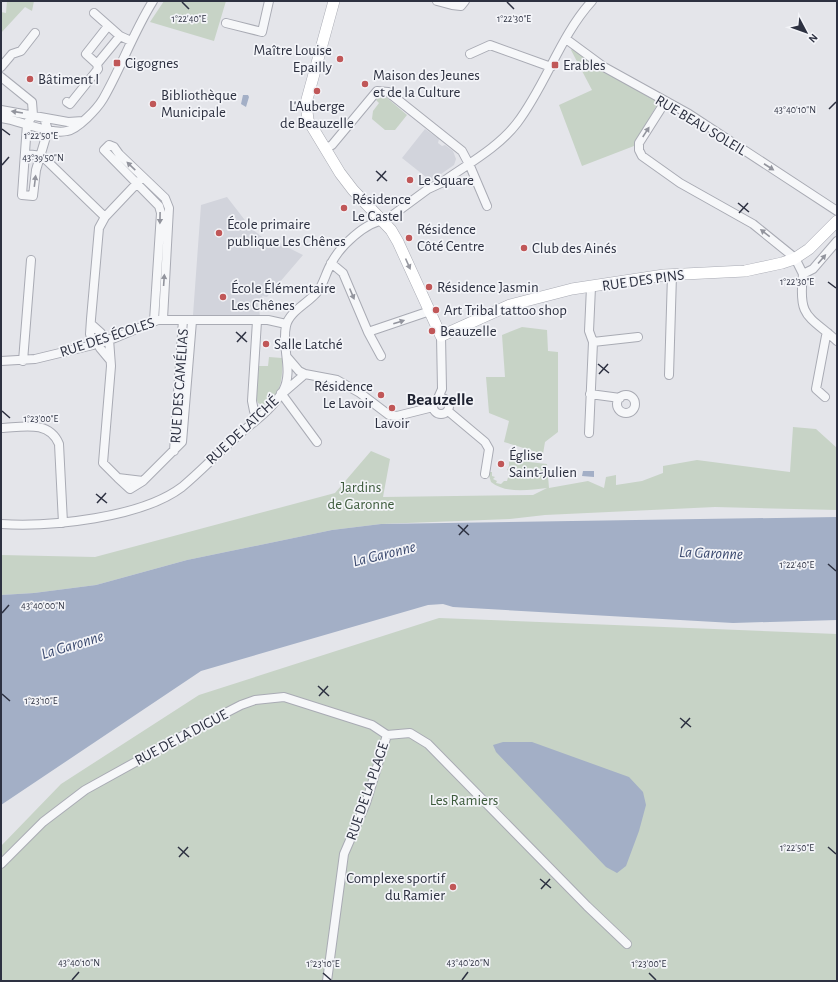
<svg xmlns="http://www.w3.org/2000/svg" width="838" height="982" font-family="'Alegreya Sans',sans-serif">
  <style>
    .built { fill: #d2d4dc }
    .green { fill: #c7d3c6 }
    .water { fill: #a3afc6 }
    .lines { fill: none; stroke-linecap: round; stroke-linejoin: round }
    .street-casing { stroke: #a9abb4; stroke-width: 10 }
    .secondary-casing { stroke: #a9abb4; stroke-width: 12 }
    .street { stroke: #f6f7f9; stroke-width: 8 }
    .secondary { stroke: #fff; stroke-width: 11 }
    .oneway { fill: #92949d }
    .oneway2 { fill: #9698a0 }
    .ticks { fill: none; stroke: #2d3141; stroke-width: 1.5 }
    .poi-dot { fill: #c05758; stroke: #f3f4f8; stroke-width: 1.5 }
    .labels { text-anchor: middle; stroke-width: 3.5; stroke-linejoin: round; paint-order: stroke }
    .poi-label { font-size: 15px; fill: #2d3141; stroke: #f3f4f8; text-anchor: start }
    .street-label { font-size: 15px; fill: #2d3141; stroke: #f3f4f8 }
    .park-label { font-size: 15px; fill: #3d5b3c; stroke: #f3f4f8 }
    .water-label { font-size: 16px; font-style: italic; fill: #3c4b70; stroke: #f3f4f8 }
    .quarter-label { font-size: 17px; font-weight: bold; fill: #1f2332; stroke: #f3f4f8 }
    .ticks-label { font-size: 10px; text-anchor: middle; fill: #2d3141; stroke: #f3f4f8; stroke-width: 3.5; stroke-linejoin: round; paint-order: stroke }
  </style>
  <rect width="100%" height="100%" fill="#e4e5ea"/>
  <path class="built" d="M425 129 439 139 438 143 442 146 445 145 453 151 456 159 454 165 431 181 402 158Z
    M227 197 251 228 262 237 273 240 303 255 267 297 262 296 264 302 258 304 260 316 256 317 193 315 201 205Z"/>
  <path class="green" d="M7 1H34L32 11 25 7 1 33V12L6 13Z
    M164 1H226L214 41 150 22Z
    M573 48 607 73 654 100 657 105 637 139 634 146 582 166 559 105 592 90 571 50Z
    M380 96 386 97 407 115 395 130H385L372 119 373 111 379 103 376 100Z
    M522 327 547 330 548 351 558 352V432L545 442 543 454 504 442 509 421 489 413 486 377H505L502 335Z
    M269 357 282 358C283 374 282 400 262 405L258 403 256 398 259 366H268Z
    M793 427 816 429 837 448V510L715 507 545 515 510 519 381 524 332 530 187 560 96 585 34 593 1 595V555L95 557 335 493 371 451 390 459 383 497 533 495 547 488C529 490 506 494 491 482L488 472H492V476L495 477 493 479 497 481 496 483 501 484 504 481H507L510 471 507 470 509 466V456L511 457V460L547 464 549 488 588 481 604 488 606 477 616 475V485L642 481 663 473V466L697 460 790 472Z
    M439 618 837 634V981H1V846L61 784 199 695Z"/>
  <path class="water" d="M243 95H248L249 97 246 107 241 104Z
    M583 471H594V477L582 476Z
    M837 517V620L733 623 453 607 443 604 428 605 201 671 1 805V595L34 593 96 585 187 560 332 530 381 524Z
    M503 742H532L629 777 643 792 646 805 639 831 626 866 617 873 606 867 496 752 493 745Z"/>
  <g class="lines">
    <defs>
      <path id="street" d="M437 1 452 5 461 6 465 1
        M94 13 120 36 131 41
        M226 23 262 32 269 1
        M566 39 604 67 689 114 837 211
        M470 54 490 45 551 67
        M97 64 86 54 108 26
        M1 67 12 54 21 51 35 33
        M1 77 32 102 33 115
        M67 102 70 104 98 69 97 64 120 36
        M665 102 639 143V150L642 156 680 183 753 224 795 258 803 274
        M1 110 68 122 83 121
        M33 115 27 124 22 195 33 196 36 170 48 130 44 118
        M1 118C19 120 50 135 67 131 78 129 97 109 103 99 121 68 133 33 153 1
        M326 148 332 145 377 91 388 92 462 151 470 166 487 206
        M26 154 42 156 105 217 99 228 91 319 90 334 93 345
        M105 217 141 179
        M331 263 343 273 368 332 381 356
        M803 274C798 318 808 315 837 341
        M803 274 813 269 837 241
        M154 321 161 213 159 206 104 150 109 145 114 147 119 154 165 198 169 208 163 319
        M257 321 252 401 254 411 258 417
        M91 324 101 333 104 342
        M368 332 430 311
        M109 339 111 366 103 463 118 478 143 481 182 442 192 321
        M593 342 638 337
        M98 343 100 348 110 360
        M287 357 299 371 305 374 337 380 360 393 389 415 397 416 433 407
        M1 361 35 359 93 345 115 338 158 320H268L286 324
        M23 361 31 260
        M669 375 672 275
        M281 393 317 442
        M283 393 305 374
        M590 394 620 398
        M617 404a9 9 0 1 1 18 0a9 9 0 1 1-18 0Z
        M825 397 816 389 826 336 828 333
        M433 406a8 8 0 1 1 16 0a8 8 0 1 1-16 0Z
        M438 398 442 389 441 336
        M448 411 485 442 489 449 485 474
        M1 428C23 427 49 420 59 444L63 523
        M589 433 593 342 589 331 591 287
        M174 451 183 320
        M118 478 130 489 143 481
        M1 524C51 527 141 518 182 487 200 472 216 455 233 440 249 425 272 410 283 391 294 370 281 348 286 326 289 311 309 303 318 291 324 283 326 272 331 264 339 247 366 221 386 220L428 189 441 183C466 165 498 148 517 123 546 85 560 36 592 1
        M387 735 410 733 428 744 587 906 627 944
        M1 864 43 822 85 790 206 723 241 705 255 700 284 697 372 725 387 735
        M327 981 344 854 366 803 387 735"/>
      <path id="secondary" d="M334 1 306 103 308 120 340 173 353 190 391 230 398 242 441 336 510 305 572 289 664 275 745 271 782 263 794 259 809 249 837 221"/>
    </defs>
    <use href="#street" class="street-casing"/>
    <use href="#secondary" class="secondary-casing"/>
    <use href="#street" class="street"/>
    <use href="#secondary" class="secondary"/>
  </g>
  <defs><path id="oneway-solid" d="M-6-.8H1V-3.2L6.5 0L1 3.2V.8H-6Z"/></defs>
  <g class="oneway">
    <use href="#oneway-solid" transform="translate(17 112) rotate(-171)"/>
    <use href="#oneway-solid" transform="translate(646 132) rotate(-57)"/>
    <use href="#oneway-solid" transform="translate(131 166) rotate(-136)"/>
    <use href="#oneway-solid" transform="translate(769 167) rotate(33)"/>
    <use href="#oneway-solid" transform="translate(35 181) rotate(-83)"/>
    <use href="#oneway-solid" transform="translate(160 218) rotate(91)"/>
    <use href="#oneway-solid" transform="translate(765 233) rotate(-142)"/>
    <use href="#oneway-solid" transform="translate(822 259) rotate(-49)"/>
    <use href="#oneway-solid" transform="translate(164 280) rotate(-86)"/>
    <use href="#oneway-solid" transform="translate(352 294) rotate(67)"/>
    <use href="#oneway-solid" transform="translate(399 322) rotate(-18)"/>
  </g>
  <use class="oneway2" href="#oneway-solid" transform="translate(408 264) rotate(66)"/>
  <path class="ticks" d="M182 2 189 9M507 2 514 9M829 109 836 102M2 129 10 135M2 165 9 157M376 171 387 181M377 181 386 171M738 203 749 212M739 213 748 203M828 282 836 288M236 332 247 342M237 342 246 332M598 364 609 373M599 374 608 364M2 411 10 418M96 494 107 503M97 503 106 493M458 525 469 535M459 535 468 525M828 564 836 571M2 613 9 605M318 686 329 696M2 694 10 701M319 696 328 686M680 718 691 727M681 728 690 718M178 847 189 857M828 847 836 854M179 857 188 847M540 879 551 888M541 889 550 879M323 973 331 980M649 973 656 980M72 980 79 972M462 980 468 972"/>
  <g class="poi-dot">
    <circle cx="340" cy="59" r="4"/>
    <rect x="113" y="59" width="8" height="8" rx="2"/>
    <rect x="551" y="61" width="8" height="8" rx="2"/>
    <circle cx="30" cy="79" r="4"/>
    <circle cx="365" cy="84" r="4"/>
    <circle cx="317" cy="91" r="4"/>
    <circle cx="153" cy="104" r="4"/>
    <circle cx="410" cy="180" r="4"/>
    <circle cx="344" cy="208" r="4"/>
    <circle cx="219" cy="233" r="4"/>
    <circle cx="409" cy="238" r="4"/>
    <circle cx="524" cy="248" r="4"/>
    <circle cx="429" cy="287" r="4"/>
    <circle cx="223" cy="297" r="4"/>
    <circle cx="436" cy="310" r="4"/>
    <circle cx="432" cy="331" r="4"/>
    <circle cx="266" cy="344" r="4"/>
    <circle cx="381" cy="395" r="4"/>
    <circle cx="392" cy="408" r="4"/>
    <circle cx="501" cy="464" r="4"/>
    <circle cx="453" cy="887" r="4"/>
  </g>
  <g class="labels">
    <g class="poi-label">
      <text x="332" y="55" text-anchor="end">Maître Louise<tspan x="332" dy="17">Epailly</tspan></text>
      <text x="125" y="68">Cigognes</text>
      <text x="563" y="70">Erables</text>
      <text x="373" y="80">Maison des Jeunes<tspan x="373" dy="17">et de la Culture</tspan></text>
      <text x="38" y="84">Bâtiment I</text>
      <text x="161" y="100">Bibliothèque<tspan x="161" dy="17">Municipale</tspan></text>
      <text x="317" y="111" text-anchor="middle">L'Auberge<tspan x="317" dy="17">de Beauzelle</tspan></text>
      <text x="418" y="185">Le Square</text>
      <text x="352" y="204">Résidence<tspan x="352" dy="17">Le Castel</tspan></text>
      <text x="227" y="229">École primaire<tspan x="227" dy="17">publique Les Chênes</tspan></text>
      <text x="417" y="234">Résidence<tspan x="417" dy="17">Côté Centre</tspan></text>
      <text x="532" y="253">Club des Ainés</text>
      <text x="437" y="292">Résidence Jasmin</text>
      <text x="231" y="293">École Élémentaire<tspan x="231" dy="17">Les Chênes</tspan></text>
      <text x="444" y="315">Art Tribal tattoo shop</text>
      <text x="440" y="336">Beauzelle</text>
      <text x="274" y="349">Salle Latché</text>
      <text x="373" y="391" text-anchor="end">Résidence<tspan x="373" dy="17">Le Lavoir</tspan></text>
      <text x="392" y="428" text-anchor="middle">Lavoir</text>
      <text x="509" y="460">Église<tspan x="509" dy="17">Saint-Julien</tspan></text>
      <text x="445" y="883" text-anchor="end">Complexe sportif<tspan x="445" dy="17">du Ramier</tspan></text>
    </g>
    <g class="street-label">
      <text transform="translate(701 125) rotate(31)" y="5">RUE BEAU SOLEIL</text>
      <text transform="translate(643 280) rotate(-8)" y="5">RUE DES PINS</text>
      <text transform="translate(107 337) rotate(-18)" y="5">RUE DES ÉCOLES</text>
      <text transform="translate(179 386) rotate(-86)" y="5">RUE DES CAMÉLIAS</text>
      <text transform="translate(242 430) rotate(-43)" y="5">RUE DE LATCHÉ</text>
      <text transform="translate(181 737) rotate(-28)" y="5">RUE DE LA DIGUE</text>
      <text transform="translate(367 791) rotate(-71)" y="5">RUE DE LA PLAGE</text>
    </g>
    <g class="park-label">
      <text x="361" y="492">Jardins<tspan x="361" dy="17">de Garonne</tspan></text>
      <text x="464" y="805">Les Ramiers</text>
    </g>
    <g class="water-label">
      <text transform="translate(711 552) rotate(2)" y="6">La Garonne</text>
      <text transform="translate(384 553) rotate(-14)" y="6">La Garonne</text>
      <text transform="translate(72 644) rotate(-17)" y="6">La Garonne</text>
    </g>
    <g class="quarter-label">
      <text x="440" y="405">Beauzelle</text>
    </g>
  </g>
  <g class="ticks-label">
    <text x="189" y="22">1°22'40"E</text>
    <text x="514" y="22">1°22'30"E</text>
    <text x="795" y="113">43°40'10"N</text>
    <text x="41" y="139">1°22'50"E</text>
    <text x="43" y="161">43°39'50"N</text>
    <text x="797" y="285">1°22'30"E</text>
    <text x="41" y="422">1°23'00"E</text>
    <text x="797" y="568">1°22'40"E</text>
    <text x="43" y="609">43°40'00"N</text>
    <text x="41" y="704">1°23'10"E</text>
    <text x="797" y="851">1°22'50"E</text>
    <text x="79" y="966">43°40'10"N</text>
    <text x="468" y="966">43°40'20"N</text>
    <text x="323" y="967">1°23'10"E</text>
    <text x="649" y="967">1°23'00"E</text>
  </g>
  <rect width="838" height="982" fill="none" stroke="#2d3141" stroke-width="4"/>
  <g transform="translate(806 32) rotate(131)" stroke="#f3f4f8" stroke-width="3" paint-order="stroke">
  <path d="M0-3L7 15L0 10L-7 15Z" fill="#2d3141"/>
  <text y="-6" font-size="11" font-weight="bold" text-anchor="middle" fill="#2d3141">N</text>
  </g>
</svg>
